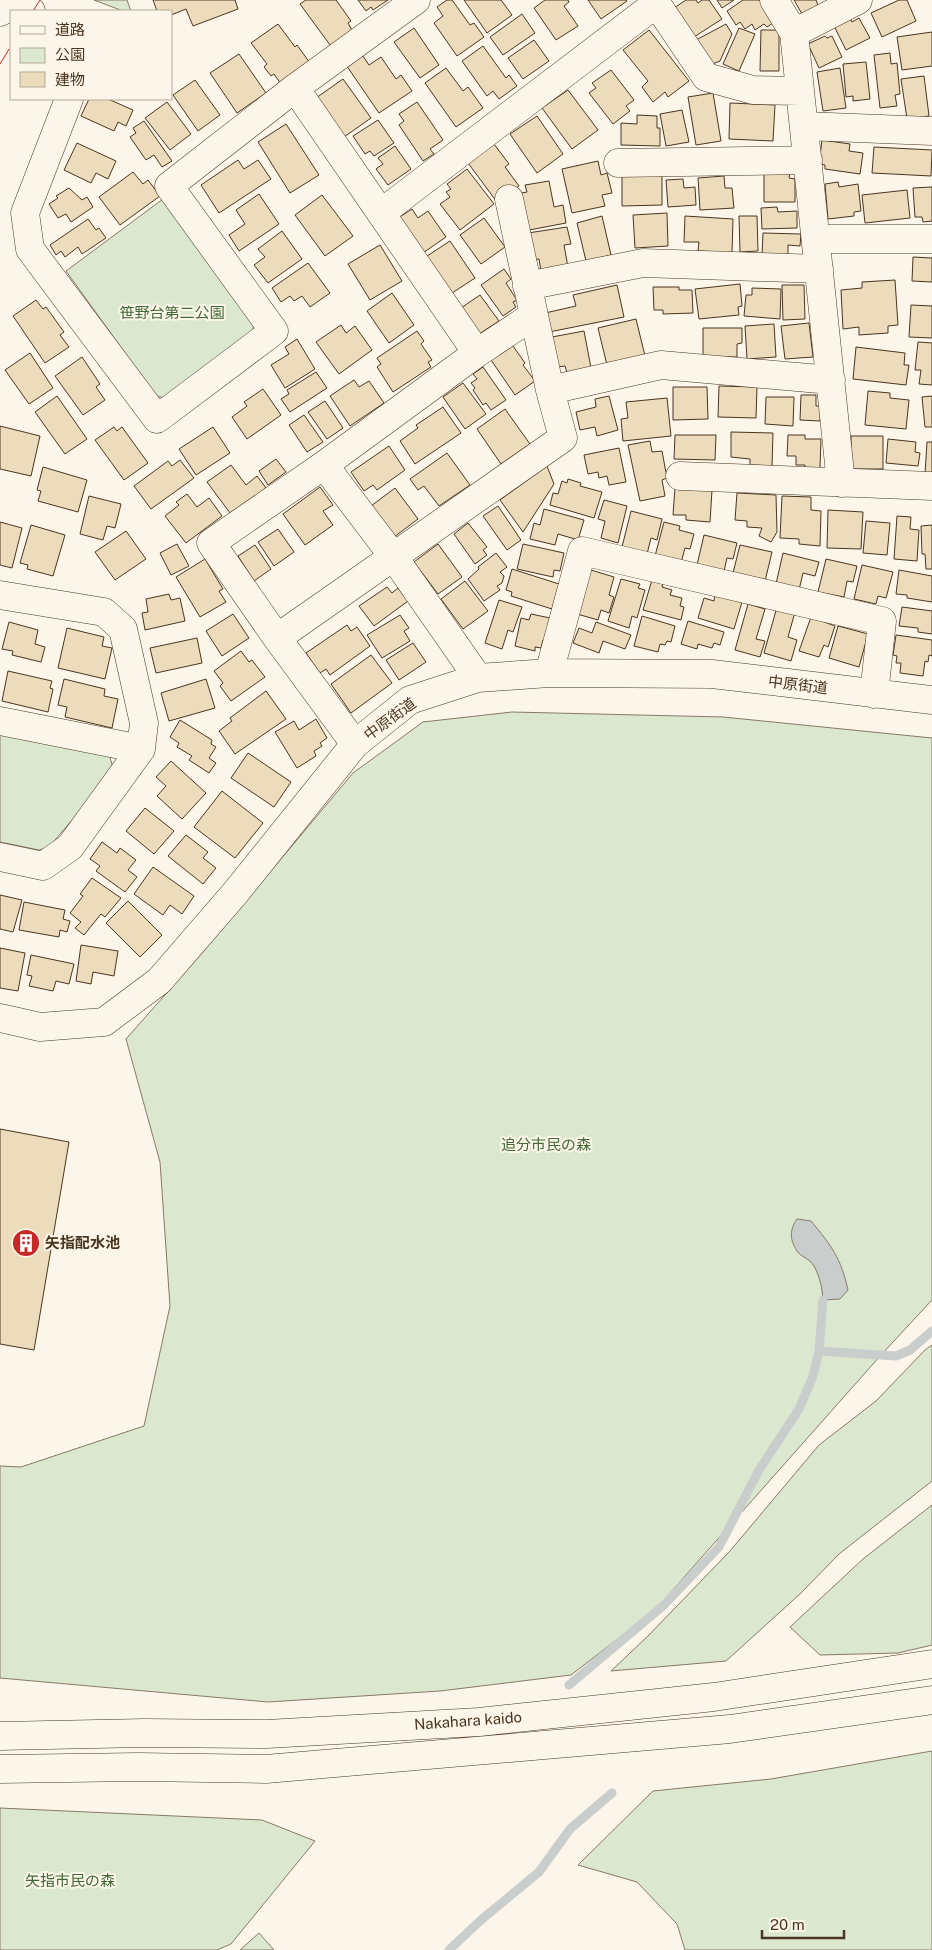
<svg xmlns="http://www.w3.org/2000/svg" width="932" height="1950" font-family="'Public Sans','Noto Sans JP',sans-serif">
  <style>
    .green { fill: #dce7d0; stroke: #887966 }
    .water { fill: #c9cecd; stroke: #887966 }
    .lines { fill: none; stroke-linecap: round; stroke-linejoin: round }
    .stream { stroke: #c9cecd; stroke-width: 9 }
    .building { fill: #ecdcbc; stroke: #4a3520 }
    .minor-casing { stroke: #4a3520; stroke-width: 29 }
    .major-casing { stroke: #4a3520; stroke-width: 29 }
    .minor { stroke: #fbf6e9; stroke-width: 28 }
    .major { stroke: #fbf6e9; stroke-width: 28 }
    .power { stroke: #c62828; stroke-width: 1; stroke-dasharray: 18 4 2.5 4; stroke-linecap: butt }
    .labels { text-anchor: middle; stroke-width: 4; stroke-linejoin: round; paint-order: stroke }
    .park-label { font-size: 15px; fill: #436837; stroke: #fbf6e9 }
    .street-label { font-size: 15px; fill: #4a3520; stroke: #fbf6e9 }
    .poi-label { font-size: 15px; font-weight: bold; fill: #4a3520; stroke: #fbf6e9; text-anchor: start }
  </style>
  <rect width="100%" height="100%" fill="#fbf6e9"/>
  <path class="green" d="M94 0H127L131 11H123Z
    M163 199 254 322 252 336 165 398 156 396 66 271Z
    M512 712 723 717 932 738V1300L881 1355 655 1610 571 1675 440 1691 268 1702 0 1678V1466L21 1467 144 1426 170 1306 160 1162 126 1039 203 952 353 773 423 722Z
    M0 733 109 754 114 771 49 847 39 850 0 842Z
    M932 1345V1481L839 1554 801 1593 726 1661 611 1671 648 1636 730 1551 819 1445 876 1401 925 1350Z
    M932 1505V1645L898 1653 820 1655 790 1627 863 1559Z
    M932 1751V1950H685L677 1924 637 1882 578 1865 653 1791 771 1779Z
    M0 1808 262 1820 315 1841 231 1944 217 1950H0Z
    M259 1933 274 1950H240Z"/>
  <path class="water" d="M797 1219 811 1221C831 1245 841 1258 848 1290L840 1299 823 1300C822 1287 820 1277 814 1266 810 1259 801 1257 797 1251 789 1239 790 1229 797 1219Z"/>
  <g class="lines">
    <path class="stream" d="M819 1351 823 1300
      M569 1685 664 1605 719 1547 759 1470 799 1409 813 1376 819 1351 896 1356 910 1350 932 1331
      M449 1950 481 1920 539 1872 570 1829 612 1793"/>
  </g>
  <path class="building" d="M153 0H235L238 9 193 26 186 9 171 15V11H157Z
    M306 0H336L351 21 348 23 352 30 347 33 349 37 333 49 300 4Z
    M358 0H388L373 10 371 7 366 11Z
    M447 0H452L470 25 474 23 484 37 457 56 434 23 443 16 437 7Z
    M464 0H501L512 15 487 33Z
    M545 0H568L569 2 564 6 578 26 556 40 534 8Z
    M588 0H626L627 1 601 19Z
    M686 0H696L698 3 702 0H709L722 19 694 37 674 8Z
    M717 0H734L722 8Z
    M743 0H761L776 21 767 27 764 24 755 30 752 24 745 29 740 22 736 25 727 11Z
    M794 0H816L818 5 802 14Z
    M899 0H907L916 21 882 37 871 13Z
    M522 14 535 33 503 55 490 37Z
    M850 17 852 22 859 18 870 38 846 50 834 26Z
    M278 24 295 47 297 45 310 63 281 84 274 74 271 76 264 67 267 64 251 43Z
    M726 24 732 34 720 61 710 65 696 40Z
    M414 28 439 65 420 78 394 42Z
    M739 28 755 34 739 71 723 64Z
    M649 30 689 81 668 97 665 92 653 102 642 87 648 81 623 50Z
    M761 30H779V71H760Z
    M932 32V66L902 70 897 37Z
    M825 36 827 38 832 36 842 57 819 68 808 44Z
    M534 40 549 61 523 79 508 58Z
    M483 46 506 78 509 75 517 86 499 99 493 91 487 96 462 61Z
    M361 53 369 65 381 57 396 79 401 75 412 91 379 113 346 65Z
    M890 53 891 64 897 63 900 94 895 95 897 106 880 108 874 55Z
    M239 54 266 93 237 113 210 73Z
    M866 62 870 99 853 101V96L846 97 843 64Z
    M446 68 463 91 468 87 483 108 456 127 425 83Z
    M840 68 846 108 823 111 817 72Z
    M611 70 634 100 626 106 630 111 613 124 589 93 596 88 592 83Z
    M924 76 929 116 907 119 901 79Z
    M343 79 371 118 344 137 316 98Z
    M195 80 220 115 198 131 173 95Z
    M568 90 598 130 572 149 542 108Z
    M713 93 721 141 696 145 688 97Z
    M89 99H108L133 110 126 126 118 122 114 131 81 116Z
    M167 102 191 134 170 150 145 118Z
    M417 102 443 140 430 149 434 154 423 161 399 125 404 121 399 114Z
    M730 103 775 105 773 141 729 139Z
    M682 110 689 142 666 146 660 114Z
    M637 115 657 116V128H660V146L621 145V123L637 124Z
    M537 116 563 154 537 173 510 134Z
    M378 120 394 143 374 156 370 151 365 154 353 136Z
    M144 121 172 161 162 167 154 155 146 160 130 137 136 133 133 128Z
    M286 124 319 175 290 193 258 142Z
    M491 140 509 164 505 167 519 186 497 202 465 159Z
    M822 140 850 144 849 151 863 153 860 174 825 169V165L819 164Z
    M77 143 116 161 108 179 96 173 91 183 64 170Z
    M395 146 411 169 388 185 376 169 383 164 378 158Z
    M874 147 932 150 931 176 872 173Z
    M238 160 244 169 258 160 271 179 219 213 201 185Z
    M598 161 601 175 607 173 612 193 602 195 605 206 572 213 562 169Z
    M467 169 494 204 460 230 440 204 450 197 446 192 451 189 447 184Z
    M133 172 143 184 148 180 160 196 120 225 99 197Z
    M622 172H662V205L622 206Z
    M764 173H790L789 178 795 179V202H764Z
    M724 176 725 188H732L734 208 700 210 698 178Z
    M683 179 684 188 695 187 696 205 668 207 666 180Z
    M549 181 554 207 563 205 566 223 524 231 516 194 527 192 525 185Z
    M838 182 839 187 858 184 861 211 854 212V216L828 219 825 184Z
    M932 187V221L923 222 922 217H915L913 188Z
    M69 188 82 200 87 197 93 207 71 222 66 214 58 218 49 204 58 198 56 196Z
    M907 190 910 218 865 223 862 195Z
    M259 194 279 224 239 251 229 235 245 224 236 210Z
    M322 195 353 236 325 256 295 215Z
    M777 207 778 212 797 211V228L762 229 761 208Z
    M412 209 418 218 428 211 446 237 420 255 395 220Z
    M667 213 668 246 635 248 633 215Z
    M602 216 611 255 586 261 577 223Z
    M685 216 733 219 732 253 698 251 699 242H684Z
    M739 216H757L758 251 740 252Z
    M484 218 505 247 481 264 460 235Z
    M88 219 96 230 99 228 106 238 82 254 78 247 65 257 61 251 56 255 50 245Z
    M567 227 571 244 564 245 568 267 541 271 539 259 533 260 528 233Z
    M282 231 302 259 268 283 254 265 265 257 258 249Z
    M763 233 801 234 800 246 788 245V259L762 255Z
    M450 241 475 278 446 297 421 260Z
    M380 245 402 281 370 300 348 264Z
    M913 257 932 258V282L912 281Z
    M308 263 330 293 310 307 302 296 294 301 290 296 281 302 272 288Z
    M504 269 511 279 506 283 517 300 513 302 516 307 503 316 481 285Z
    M895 280 898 325 888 326V333L859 335V327L843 329 841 290 862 288V282Z
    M740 284 742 306 738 307 739 315 699 319 695 289Z
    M617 285 624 317 549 332 545 313 576 306 573 295Z
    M782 285H804L805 319 783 320Z
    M653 287H679V290H692L693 313 663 314V310H654Z
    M752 288 781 289 780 319 744 316 746 295H752Z
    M392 293 414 325 389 343 367 311Z
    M480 295 499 321 476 336 458 310Z
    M36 300 43 309 46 307 64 332 60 335 69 347 45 363 13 316Z
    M911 305 932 306V338L909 337Z
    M636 319 645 356 607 365 598 328Z
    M809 323 813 357 785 359 781 326Z
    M774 324 776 357 747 359 745 326Z
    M341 325 346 333 355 326 372 350 339 374 316 342Z
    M703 328H742V343L737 344V357H703Z
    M417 331 424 341 421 344 432 360 428 362 431 367 393 392 377 367 381 364 377 358Z
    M584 331 591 368 567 373 565 366 558 367 552 337Z
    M297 339 315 369 285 388 271 365 289 354 285 347Z
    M918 342 932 343V385L919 384 921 370H915Z
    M513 346 525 363 523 365 535 381 515 395 491 360Z
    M856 347 905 353 904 365H909L906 385 853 379Z
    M30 353 53 388 29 404 5 370Z
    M82 357 100 384 96 387 105 400 83 415 55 376Z
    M483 367 506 400 491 410 486 403 483 405 473 390 475 388 471 383 477 379 473 374Z
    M316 372 327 388 290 412 281 399 289 394 287 390Z
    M354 380 359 387 369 381 384 403 350 426 330 396Z
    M463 383 486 414 465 429 443 397Z
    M719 386 757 387 756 418 718 417Z
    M673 387H707L708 419 673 420Z
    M263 389 281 415 247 439 232 417 247 406 244 402Z
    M868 391 890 393V398L909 400 906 429 865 425Z
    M801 395H816V406H821L820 421 800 420Z
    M57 396 87 439 65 454 35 412Z
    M609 396 618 430 597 436 595 427 580 430 576 412 596 407 595 399Z
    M932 396V427H925L922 397Z
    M766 397H794L793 426 765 424Z
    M667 398 671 436 623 441 621 419 628 418 626 402Z
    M325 401 343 428 327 439 308 412Z
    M443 407 461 433 415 464 400 441 418 428 416 425Z
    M505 409 530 444 501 464 477 429Z
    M304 415 323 442 307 452 289 425Z
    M0 426 40 436 31 476 0 469Z
    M114 427 117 431 122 427 148 463 124 480 95 440Z
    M213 427 230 453 196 475 179 449Z
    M731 432 773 433 772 466 750 465V459L731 457Z
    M675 435H716L715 460 674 459Z
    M788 435H805V439H821L820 468H805V465H796V456H787Z
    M851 436H883V469H851Z
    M888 439 916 442 915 452 920 453 918 466 886 463Z
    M650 441 652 452 662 451 667 478 662 480 665 496 640 501 628 445Z
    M927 442H932V474H925Z
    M389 446 405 470 377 490 373 485 364 491 351 472Z
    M619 448 626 482 609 485 607 476 599 478 598 472 588 474 584 455Z
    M447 453 470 485 439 506 424 486 418 490 410 479Z
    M276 459 286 472 268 485 259 471Z
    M180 460 194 478 151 509 134 486 168 461 172 466Z
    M231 465 246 485 257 476 266 488 230 513 207 482Z
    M547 466 554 484 523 532 500 500Z
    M43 467 87 480 78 512 38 501 41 491 37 490Z
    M568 479 581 483 580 486 602 492 594 518 550 505 553 493 558 494 562 481 567 483Z
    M320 487 333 505 323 511 333 525 305 545 283 514Z
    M395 488 418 519 394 537 371 506Z
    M675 488 712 490 710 522 686 520V515H673Z
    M737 493 776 495 777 532 771 542 759 536 762 528 747 527V521L735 520Z
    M187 494 197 507 209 498 222 516 186 543 165 516 179 505 176 502Z
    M89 496 121 504 115 528 107 526 103 540 80 534Z
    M782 496 811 497V510L821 511 820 546 799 544V539L780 538Z
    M604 500 627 506 618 543 601 538 605 521 598 519Z
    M498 506 521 540 507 550 483 516Z
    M544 509 584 520 578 540 558 534 555 545 530 539 534 523 540 525Z
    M828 510 863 512 861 549 827 548Z
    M631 511 662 519 657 540 651 538 647 554 622 547Z
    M897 516 911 517 910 529 919 530 917 561 894 559Z
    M866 521 890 523 887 555 863 553Z
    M0 522 22 528 12 568 0 565Z
    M664 522 680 526 679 530 694 534 690 549 685 548 681 563 655 556Z
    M468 523 487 547 483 550 487 555 475 564 454 534Z
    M31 525 65 535 53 576 27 569 28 565 20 563Z
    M932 525V569H926L925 554H922L921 526Z
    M278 529 294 552 274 566 258 542Z
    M126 531 146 559 115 580 95 552Z
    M704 535 737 543 733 559 727 558 724 571 697 565Z
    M177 544 189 566 171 575 160 553Z
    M438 544 462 577 438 594 414 562Z
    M523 544 564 553 560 571 554 570 553 577 517 569Z
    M255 545 271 569 254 581 238 556Z
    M740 545 772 552 765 581 733 573Z
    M496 553 507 567 500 572 504 576 502 583 497 586 500 590 484 601 468 579 479 569 478 567Z
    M783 553 819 562 815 576 803 573 799 590 776 584Z
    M205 559 223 589 219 591 226 602 200 617 176 577Z
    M826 559 857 566 853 582 847 581 844 597 818 592Z
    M862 565 893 572 886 598 878 596 876 604 854 599Z
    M512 569 559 584 552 609 511 596 512 592 506 590Z
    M591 570 614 577 609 595 614 597 609 613 601 610 598 620 577 614Z
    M899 570 932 576V602L907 598V595L896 594Z
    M621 579 640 584 638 588 645 590 637 618 632 616 629 628 608 621Z
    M652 580 663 583 662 587 672 590 670 595 682 598 680 606 684 607 681 620 643 610Z
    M465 581 488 611 463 629 441 599Z
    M387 587 392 593 398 588 408 601 374 626 359 606Z
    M169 594 171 600 180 598 185 621 145 630 142 613 148 612 146 599Z
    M715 594 742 602 734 629 698 618 704 598 714 601Z
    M499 600 522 607 513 632 508 630 502 649 485 643Z
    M748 604 765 609 756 639 765 641 760 657 735 650Z
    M777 607 795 612 788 637 797 640 791 661 764 653Z
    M902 607 932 611V634L918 632V628L899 626Z
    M233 614 249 638 222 656 206 631Z
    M531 614 555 619 550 642 543 640 541 648 535 647V651L515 646 521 618 529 620Z
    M400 615 409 628 404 631 410 641 382 658 367 635Z
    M642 616 675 626 671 642 667 641 665 645 660 644 658 652 634 646Z
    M811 617 835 626 828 647 824 645 819 657 799 651Z
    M688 621 724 632 720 645 714 643 712 648 698 644 697 649 681 644Z
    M9 622 38 630 35 644 45 647 41 662 12 655 13 651 2 649Z
    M596 622 631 635 625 649 603 641 599 653 573 643 579 628 592 633Z
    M347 625 351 631 357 627 370 646 330 675 326 669 320 673 306 653Z
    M838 626 868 634 859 667 829 658Z
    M67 628 104 637 102 646 112 648 105 679 58 668Z
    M896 635 932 640V656L929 655 928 662 925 661 923 676 900 673 901 663H896L897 656 893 655Z
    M197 638 202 663 156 673 150 648Z
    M413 643 426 662 399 680 386 660Z
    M241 651 249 662 252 660 265 677 231 701 220 686 223 683 214 671Z
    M371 655 392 683 351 713 331 684Z
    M8 671 52 681 50 688 53 689 48 712 2 701Z
    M64 679 105 689 104 696 118 699 112 728 65 717 67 707 58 705Z
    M206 679 215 708 169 721 161 693Z
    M266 691 286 719 235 754 219 731 232 721 230 718Z
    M316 719 327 738 320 743 322 746 314 751 316 756 297 768 275 732 294 721 299 730Z
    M180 720 212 740 211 744 216 747 209 758 216 763 209 773 189 760 192 756 177 747 179 743 170 737Z
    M248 753 291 782 274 807 231 778Z
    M171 761 206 793 182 819 157 796 166 786 156 777Z
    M222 791 263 823 235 858 194 827Z
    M145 808 174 831 154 854 126 831Z
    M186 835 208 852 203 858 216 868 203 884 168 856Z
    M102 842 117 853 120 848 136 860 128 870 137 877 125 892 96 871 100 866 90 859Z
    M153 867 194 896 182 914 170 905 163 915 134 894Z
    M92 878 121 898 105 917 101 914 84 935 75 928 81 922 70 913 83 896 80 894Z
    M0 895 22 900 13 932 0 929Z
    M128 901 162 935 140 957 106 923Z
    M24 902 65 910 63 919 70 921 67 932 60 930 59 937 19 930Z
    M81 945 118 951 114 976 93 972 91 984 76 981Z
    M0 948 25 953 18 991 0 988Z
    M31 955 74 964 69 984 56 981 53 991 29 986 32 976 27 975Z
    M0 1129 69 1142 34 1350 0 1344Z"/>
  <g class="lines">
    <defs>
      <path id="minor" d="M654 0 706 77 753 90 800 91
        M774 0 794 33 841 483
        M0 12 14 5 31 11
        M794 33 858 0
        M295 88 477 353
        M69 99 25 213 30 249 157 419 274 331 169 186 295 88 416 0
        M804 126 932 131
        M618 163 808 160
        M381 213 657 3
        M816 239H932
        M527 286 643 263 819 269
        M550 390 661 365 831 380
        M324 465 393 556 478 678
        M680 476 932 486
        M0 595 104 612 123 629 144 723 141 749 70 847 43 866 0 857
        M277 638 563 438 550 390 509 199
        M549 673 582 551 882 621 874 694
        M0 721 141 749
        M355 744 277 638 211 543 324 465 477 353 534 315
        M0 1018 40 1027 104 1022 159 981 236 892 355 744 410 700 478 678 549 673 712 674 932 700"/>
      <path id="major" d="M0 1736 144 1733 267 1734 479 1722 714 1697 932 1664
        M0 1769 138 1767 266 1769 730 1729 932 1700"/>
    </defs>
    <use href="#minor" class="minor-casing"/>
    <use href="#major" class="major-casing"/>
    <use href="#minor" class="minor"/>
    <use href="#major" class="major"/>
    <path class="power" d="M33 11 40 0
      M0 64 11 46"/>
  </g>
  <defs>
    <symbol id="building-disc" viewBox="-11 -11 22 22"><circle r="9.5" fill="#c62828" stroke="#fbf6e9"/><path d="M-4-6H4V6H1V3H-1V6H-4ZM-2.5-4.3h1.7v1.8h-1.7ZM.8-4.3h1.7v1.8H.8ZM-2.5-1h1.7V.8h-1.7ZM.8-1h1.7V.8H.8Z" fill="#fff"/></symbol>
  </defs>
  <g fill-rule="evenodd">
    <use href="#building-disc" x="10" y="1227" width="32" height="32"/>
  </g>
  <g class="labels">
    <g class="park-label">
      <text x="172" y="318">笹野台第二公園</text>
      <text x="546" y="1150">追分市民の森</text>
      <text x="70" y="1886">矢指市民の森</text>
    </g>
    <g class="street-label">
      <text transform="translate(798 685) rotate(7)" y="5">中原街道</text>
      <text transform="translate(390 719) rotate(-36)" y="5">中原街道</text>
      <text transform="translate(468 1721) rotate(-4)" y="5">Nakahara kaido</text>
    </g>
    <g class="poi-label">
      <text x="45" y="1248">矢指配水池</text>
    </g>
  </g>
  <rect x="10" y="10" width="162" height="90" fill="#fbf6e9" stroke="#b4a999"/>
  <rect x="20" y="26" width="25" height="8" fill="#fbf6e9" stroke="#b4a999"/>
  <text x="55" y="35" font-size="15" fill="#4a3520">道路</text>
  <rect x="20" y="48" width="25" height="15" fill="#dce7d0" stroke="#b4a999"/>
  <text x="55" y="60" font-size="15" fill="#4a3520">公園</text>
  <rect x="20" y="72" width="25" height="15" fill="#ecdcbc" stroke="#b4a999"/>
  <text x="55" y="85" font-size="15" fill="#4a3520">建物</text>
  <path d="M762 1930v8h82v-8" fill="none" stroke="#4a3520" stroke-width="2.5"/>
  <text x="770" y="1930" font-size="15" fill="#4a3520" stroke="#fbf6e9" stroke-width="4" paint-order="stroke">20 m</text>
</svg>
